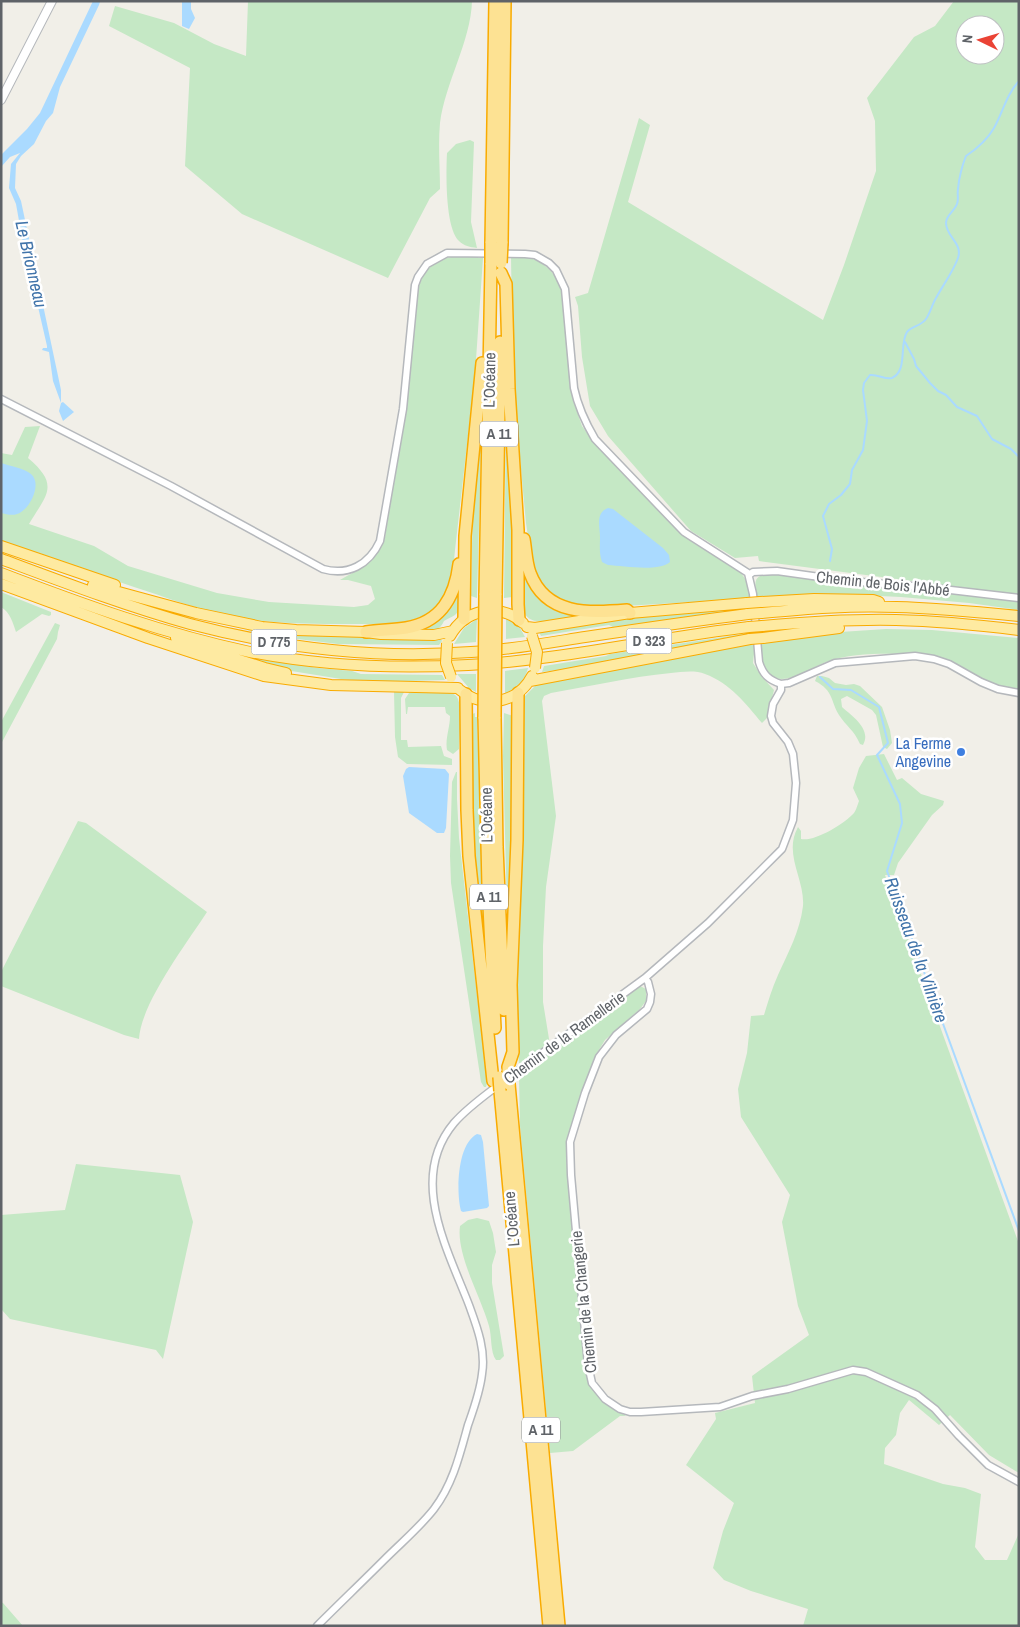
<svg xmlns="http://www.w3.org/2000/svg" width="1020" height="1627" font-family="'Archivo Narrow',sans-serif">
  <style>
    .green { fill: #c5e8c5; fill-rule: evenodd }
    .water { fill: #aadaff }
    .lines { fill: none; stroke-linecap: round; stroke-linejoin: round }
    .stream { stroke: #aadaff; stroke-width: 2 }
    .minor-casing { stroke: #b5b8bc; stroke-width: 9 }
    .tertiary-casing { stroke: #b5b8bc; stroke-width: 10 }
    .trunk-casing { stroke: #f9ab00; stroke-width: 12 }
    .motorway-casing { stroke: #f9ab00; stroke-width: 14 }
    .minor { stroke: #fff; stroke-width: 6 }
    .tertiary { stroke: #fff; stroke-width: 8 }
    .trunk { stroke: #feeaa1; stroke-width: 10 }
    .motorway { stroke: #fde293; stroke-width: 11 }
    .trunk-bridge-casing { stroke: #f9ab00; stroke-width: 12; stroke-linecap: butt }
    .motorway-bridge-casing { stroke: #f9ab00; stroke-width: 14; stroke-linecap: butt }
    .trunk-bridge { stroke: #feeaa1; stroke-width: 10 }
    .motorway-bridge { stroke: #fde293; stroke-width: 11 }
    .shop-dot { fill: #3f7fe0; stroke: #fff; stroke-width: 2 }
    .labels { text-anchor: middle; stroke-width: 5; stroke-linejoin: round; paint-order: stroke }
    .shield { fill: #fff; stroke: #8f9295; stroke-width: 1 }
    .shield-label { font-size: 15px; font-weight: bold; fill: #5f6368 }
    .street-label { font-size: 16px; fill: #5f6368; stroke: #fff }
    .shop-label { font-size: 16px; fill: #366cbe; stroke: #fff; text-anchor: end }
    .water-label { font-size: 18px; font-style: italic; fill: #4174aa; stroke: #fff }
  </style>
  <rect width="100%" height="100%" fill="#f1efe8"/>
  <path class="green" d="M248 1H472C471 41 445 83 440 123 438 145 440 167 440 189L430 198 388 278 242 214 185 166 190 68 109 26 115 6 174 23 214 44 246 56Z
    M954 1H1019V595L759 561 758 556 735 558 691 531 608 436 590 406 582 357 578 306 575 297 588 293 639 118 650 125 628 202 823 320 844 265 876 171 875 121 867 98 914 37 935 26ZM965 25H995V55H965Z
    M470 140 474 142 471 222 477 248C470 247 464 246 459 241 445 228 446 172 447 153L456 144Z
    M478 255V258H483L475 374 455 550C453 571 451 599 432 612 412 625 380 624 358 624 313 624 269 625 225 615 194 608 165 597 134 587 90 572 46 557 1 542V453L12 455 25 427 40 426 28 458C60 485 47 494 29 524L94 546 128 566 217 593 269 602 354 607 368 605 375 599 371 586 348 580H340C364 566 375 565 385 537L409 388 417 293C426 257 446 256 478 255Z
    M524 256C543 261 551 269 561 285L573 400 582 426 595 444 679 531 692 542 739 571C747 579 749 586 750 597L746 599 607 607H580L562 602 548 593 537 579 531 557 526 523 513 382 511 257Z
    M482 414 477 598 471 596 473 498Z
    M506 415 512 476 513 597 504 598Z
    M522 566 527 573 575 614V617C552 620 520 633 522 597 522 583 527 582 522 566Z
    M773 573 1019 601V610L969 603 901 597 859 595 756 597C755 578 753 576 773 573Z
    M460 587C460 595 462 609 455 615 452 617 447 619 444 621 439 633 428 631 416 631Z
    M1 592 51 612V615L49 616 42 614 16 632C13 623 10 612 1 607Z
    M747 605V609L613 627 609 625 541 636 539 632 604 619Z
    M506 618 519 626 525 637 506 639Z
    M477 619 476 642 454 644 464 628Z
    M55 623 60 625 58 632 57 639 1 744V722Z
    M886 629 932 630 1019 638V688C1012 688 1006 689 999 687 972 678 951 656 923 654 891 654 856 651 826 662 811 668 791 683 775 678 761 673 762 656 762 644L764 642 825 633Z
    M246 630 282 634 441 639 442 641 439 645 338 644 265 635Z
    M750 633V636L587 666 542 672 544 666 606 656 610 654Z
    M751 644V645H755L753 663 762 677 774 690 767 718 762 723C746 704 730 683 705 674 695 670 682 672 671 673 630 677 591 686 551 693L544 696 542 701 556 816 546 887 543 946V1002L550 1045 519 1066 516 996 521 700 539 682Z
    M239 655 318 668 352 671 361 674 442 675 445 680 375 682 341 679 279 669Z
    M528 668C525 681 517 687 505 694V671Z
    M457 674H476V692L469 688Z
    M817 676H822L829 678 835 683 846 685 854 684 860 686 882 707 890 730 892 743 887 749 883 747 876 715 872 710 847 696 841 699 842 707C852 716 872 729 863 745L860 744C854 730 846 726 839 715 830 700 834 691 815 681Z
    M394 692H404L401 698V740H407L408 747 441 746 444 756 452 759V765L407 764 398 757 395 737Z
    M412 692C422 692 448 689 455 695 464 701 459 737 459 749L453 754 447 750C445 738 450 728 450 716L446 713 445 707H408L407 714H406L405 699 409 693Z
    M475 713V717H477L484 947 472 846 470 715Z
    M504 713 513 716V857L508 949 503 756Z
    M884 754 897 780 902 778 921 794 944 801 943 805 932 815 898 863 894 875H885L1019 1244V1473L989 1455 950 1415 939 1425 909 1400 900 1413 896 1435 885 1448 884 1464 943 1484 965 1488 981 1494 975 1547 985 1560H1007L1019 1533V1626H803L808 1609 751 1591 724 1580 713 1568 723 1531 734 1503 686 1465 716 1419 715 1413 755 1403 752 1376 809 1335 798 1306 782 1222 790 1195 741 1117 738 1089 747 1053 751 1016 764 1015C768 1002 772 988 778 975 788 953 800 931 803 906 805 879 783 854 798 827L801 831V839C814 842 842 825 852 815 856 812 857 806 859 801L853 788 859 768 866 756Z
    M456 772H457V799L459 838 487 1083 486 1087H484L481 1082 451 883 450 856 452 782Z
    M78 821 86 823 207 912C187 943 141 1003 139 1039L124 1035 1 986V972Z
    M640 986 646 989V1001L640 1009 605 1040 594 1058 568 1140 569 1187 585 1366 592 1388 601 1399 626 1416H620L573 1451 550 1453 527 1203 520 1126 519 1077 521 1073Z
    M76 1164 180 1175 193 1222 163 1359 156 1350 10 1319 1 1309V1215L65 1210Z
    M477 1218 489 1221 493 1233 496 1252 492 1265V1283L504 1356 500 1360H496C490 1352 492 1336 489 1326 481 1297 456 1255 460 1226L468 1220Z
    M1 1602 3 1603 23 1626H1Z"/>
  <path class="water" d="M93 1 100 2 99 5 60 87 53 113 46 121 34 144 21 156 16 164 15 188 21 201 61 390V403L63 402 74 412 63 421 59 411 61 403 53 381 49 352 42 350 43 348H47V346L36 298 33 295 35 292 33 279 23 243 16 204 9 188 11 164 20 153 10 157 1 167V155L27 129 40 113Z
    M182 1H191V9L195 18 189 29 182 26Z
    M1 463C10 466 24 468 31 474 43 484 29 511 17 514 12 516 6 514 1 513Z
    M608 508 613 509 663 548 669 555 670 562C659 572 623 566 608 565L602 562C599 553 600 547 600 537 600 527 595 513 608 508Z
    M409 767 445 769 449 774 446 828 444 833H437L409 813 403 776 406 769Z
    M477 1134 481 1135 483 1142 489 1206 487 1208 463 1212 461 1211C456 1192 457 1144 477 1134Z"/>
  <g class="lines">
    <path class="stream" d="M905 342 914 359 916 366 930 383 938 391 946 395 957 407 977 416 992 439 1011 449 1019 457
      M830 561 832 549 823 516 829 504 841 495 850 484 852 470 863 450 867 421 863 390 864 383 870 375C878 374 885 380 892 378 908 371 899 344 907 332 912 326 921 326 926 319 930 313 932 305 936 298 943 285 953 272 958 258 963 243 946 237 946 223 946 215 954 212 957 204 959 199 957 195 958 189 959 178 962 166 966 156 978 148 987 140 994 128 1003 112 1006 95 1019 81
      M820 677 833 689 851 690 879 707 888 743 877 755 900 804 902 823 887 871 1019 1231"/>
    <defs>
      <path id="minor" d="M1 399 171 486 323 569C348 576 369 565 380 541L403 409 415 285 418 277 427 264 447 253 525 254 535 255 549 263 556 270 565 289 574 388C578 407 585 422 595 439L684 532 748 573 753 594 759 662C763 675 769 680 781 684
        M749 575 753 572 777 571 848 581 925 587 1019 598
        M781 684 789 683 835 663 915 656 934 659 949 664 981 682 998 689 1019 693
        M645 978 648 982 651 994 650 1002 647 1009 616 1035 599 1057 585 1093 570 1142 571 1175 588 1365 592 1383 605 1399 620 1409 630 1412H641L720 1407 752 1396 788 1389 853 1370 866 1372 917 1395 935 1409 959 1436 988 1465 1019 1482
        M508 1078 645 978 708 923 782 849 793 820 796 783 793 754 788 742 773 723 771 716 773 704 781 690V684
        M317 1626C339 1604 362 1582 384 1560 401 1543 420 1527 434 1509 453 1484 460 1454 468 1425 474 1408 480 1392 482 1374 486 1350 477 1327 469 1305 447 1248 408 1178 454 1123 467 1108 484 1096 500 1084"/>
      <path id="tertiary" d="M1 100 52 1"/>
      <path id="trunk" d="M1 546 115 585
        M1 559C63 582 126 606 190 624 281 648 377 659 471 652 509 650 547 643 585 637 639 629 693 621 748 614
        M1 573C82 604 165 634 250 652 322 666 395 669 468 665 562 660 655 638 749 627
        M1 584 148 638 264 676 331 685 458 688
        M93 585 196 613 262 627 296 630 366 632 381 634 434 635 453 631
        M760 602 814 599 873 600 879 602
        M761 613C805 609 851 605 896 607 937 608 978 612 1019 616
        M762 626C807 622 852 619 896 620 937 621 978 625 1019 630
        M527 627 535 628 630 613 747 603
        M450 636C465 609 499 602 523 623
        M176 638 184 643 265 668 286 673
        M763 638 839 628
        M530 681 750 639
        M460 690C484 710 518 703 532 676"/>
      <path id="motorway" d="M491 243 495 1
        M502 243 505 1
        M501 273 506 284 509 389 518 530V604L519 620
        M524 539C526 550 526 562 530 573 546 616 589 613 627 610L630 613
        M485 595 491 263
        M496 595 500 342
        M464 619 465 536 482 363
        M366 632C379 630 393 630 406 628 441 622 455 597 459 564
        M466 694 467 810 469 856 493 1081
        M484 717 488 886 495 1028
        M495 717 497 847 504 1010
        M508 1067 513 1052 511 985 517 840 518 693
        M509 1084 559 1626
        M500 1091 549 1626"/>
    </defs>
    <use href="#minor" class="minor-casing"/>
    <use href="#tertiary" class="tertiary-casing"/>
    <use href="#trunk" class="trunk-casing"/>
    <use href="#motorway" class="motorway-casing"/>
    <use href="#minor" class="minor"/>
    <use href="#tertiary" class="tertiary"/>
    <use href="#trunk" class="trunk"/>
    <use href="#motorway" class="motorway"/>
    <defs>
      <path id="trunk-bridge" d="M747 603 760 602
        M748 614 761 613
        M749 627 762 626
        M532 636 537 652 535 668
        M750 639 763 638
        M447 643 446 663 451 677"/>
      <path id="motorway-bridge" d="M491 263V243
        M501 263 502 243
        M484 717 485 595
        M495 717 496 595
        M508 1070 509 1084
        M499 1077 500 1091"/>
    </defs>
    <use href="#trunk-bridge" class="trunk-bridge-casing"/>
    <use href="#motorway-bridge" class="motorway-bridge-casing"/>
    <use href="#trunk-bridge" class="trunk-bridge"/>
    <use href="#motorway-bridge" class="motorway-bridge"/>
  </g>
  <circle class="shop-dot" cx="961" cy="752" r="5"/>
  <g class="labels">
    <g class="shield">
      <rect x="480" y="421.5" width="38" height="25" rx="4"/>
      <rect x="626.5" y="628.5" width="45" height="25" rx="4"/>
      <rect x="251.5" y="629.5" width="45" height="25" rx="4"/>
      <rect x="470" y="884.5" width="38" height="25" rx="4"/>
      <rect x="522" y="1417.5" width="38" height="25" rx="4"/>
    </g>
    <g class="shield-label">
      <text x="499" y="439">A 11</text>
      <text x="649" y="646">D 323</text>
      <text x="274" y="647">D 775</text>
      <text x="489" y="902">A 11</text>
      <text x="541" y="1435">A 11</text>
    </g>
    <g class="street-label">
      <text transform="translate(489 380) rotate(-89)" y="6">L’Océane</text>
      <text transform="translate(883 583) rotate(6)" y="6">Chemin de Bois l'Abbé</text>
      <text transform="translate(486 815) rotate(-91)" y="6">L’Océane</text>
      <text transform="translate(564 1037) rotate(-36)" y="6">Chemin de la Ramellerie</text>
      <text transform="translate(511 1219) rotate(-95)" y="6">L’Océane</text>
      <text transform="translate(583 1302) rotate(-96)" y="6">Chemin de la Changerie</text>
    </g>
    <g class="shop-label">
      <text x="951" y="749">La Ferme<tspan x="951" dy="18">Angevine</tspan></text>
    </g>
    <g class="water-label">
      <text transform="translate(31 264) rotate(77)" y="6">Le Brionneau</text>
      <text transform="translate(916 950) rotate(70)" y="6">Ruisseau de la Vilnière</text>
    </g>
  </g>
  <rect width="1020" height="1627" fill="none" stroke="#5f6368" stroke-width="5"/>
  <g transform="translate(980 40) rotate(275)"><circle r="24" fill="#ffffff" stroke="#bfc1c3"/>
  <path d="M0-4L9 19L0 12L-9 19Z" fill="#ea4335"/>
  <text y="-8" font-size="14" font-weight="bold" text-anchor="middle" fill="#5f6368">N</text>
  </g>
</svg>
